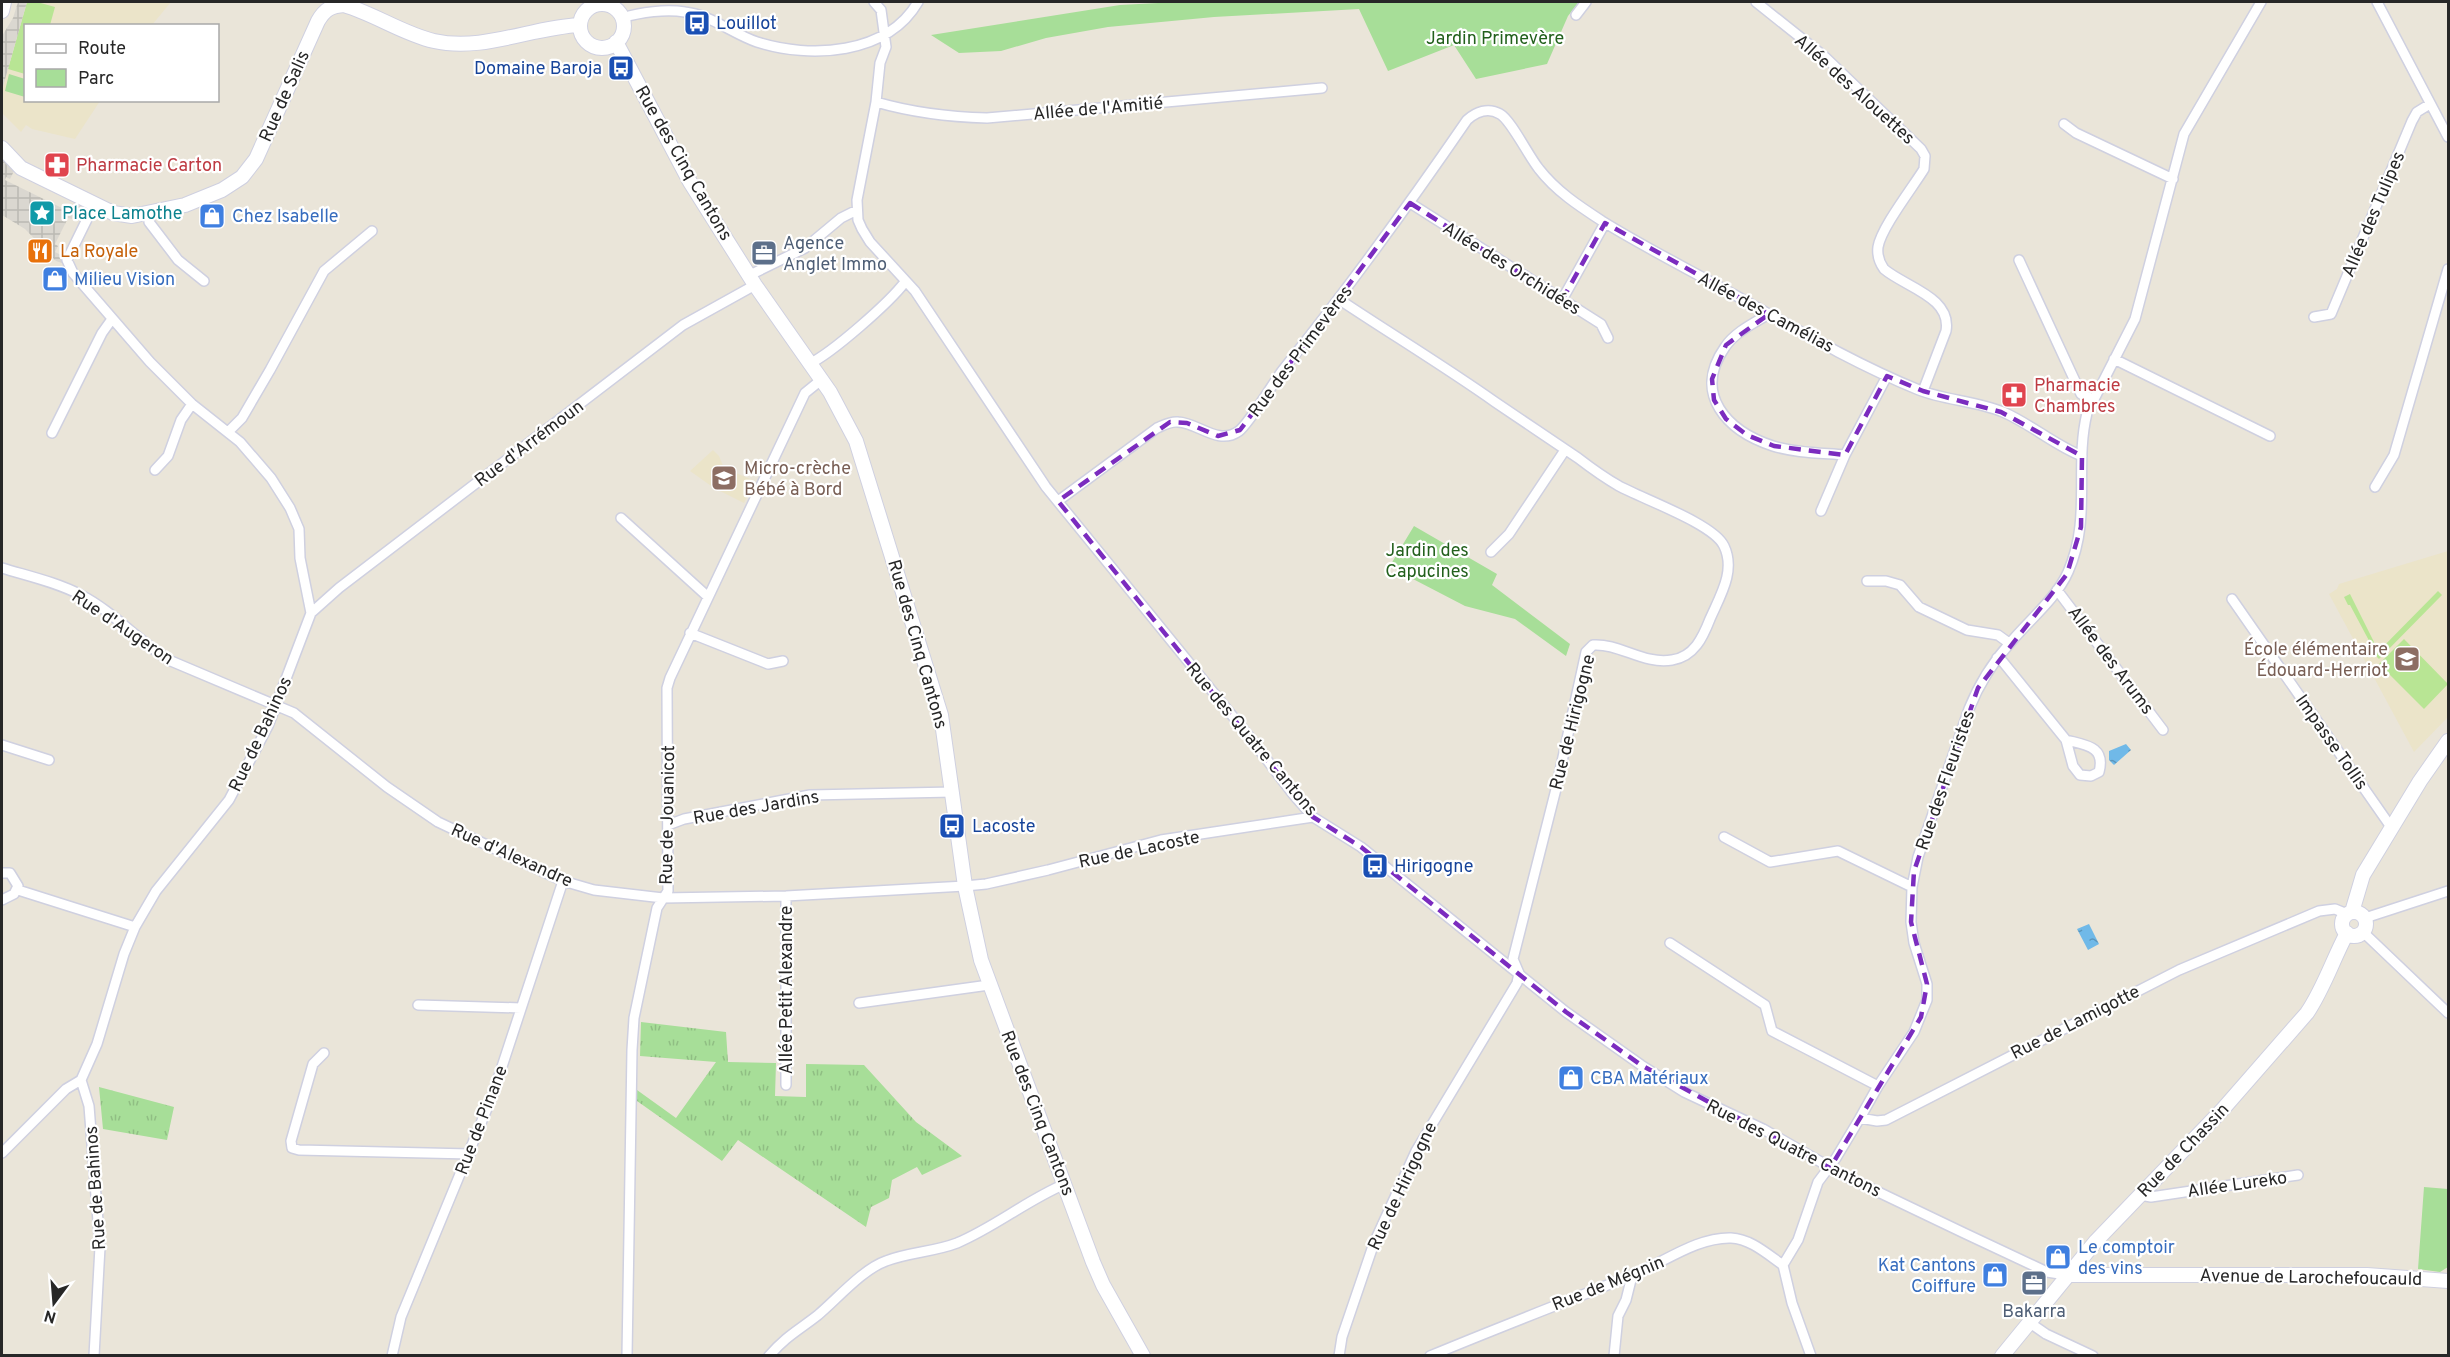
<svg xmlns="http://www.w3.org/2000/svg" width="2450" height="1357" font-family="Overpass,sans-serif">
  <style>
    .education { fill: #ebe4c9 }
    .grass { fill: url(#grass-tufts) }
    .park { fill: #a7de98 }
    .pitch { fill: #b8e594 }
    .plaza { fill: url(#plaza-grid) }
    .water { fill: url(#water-ripples) }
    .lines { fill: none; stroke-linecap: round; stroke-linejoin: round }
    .street-casing { stroke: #cfd0e0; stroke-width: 12 }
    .secondary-casing { stroke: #cfd0e0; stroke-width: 16 }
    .street { stroke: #fff; stroke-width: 9 }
    .secondary { stroke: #fff; stroke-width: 14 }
    .marked { fill: none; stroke: #7b2cbf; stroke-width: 4.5; stroke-dasharray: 12 8; stroke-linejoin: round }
    .labels { text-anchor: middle; stroke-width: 4.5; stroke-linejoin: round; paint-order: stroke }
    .transit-label { font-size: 18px; fill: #164399; stroke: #fff; text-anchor: start }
    .park-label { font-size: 18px; fill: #22601c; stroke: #fff }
    .street-label { font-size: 18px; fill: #272727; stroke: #fff }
    .health-label { font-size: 18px; fill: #be3a42; stroke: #fff; text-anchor: start }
    .culture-label { font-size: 18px; fill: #0d838f; stroke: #fff; text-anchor: start }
    .shop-label { font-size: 18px; fill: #366cbe; stroke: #fff; text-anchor: start }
    .service-label { font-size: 18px; fill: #4e5e75; stroke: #fff; text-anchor: start }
    .food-label { font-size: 18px; fill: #c56008; stroke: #fff; text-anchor: start }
    .education-label { font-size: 18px; fill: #785e54; stroke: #fff; text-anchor: start }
  </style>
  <defs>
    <pattern id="grass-tufts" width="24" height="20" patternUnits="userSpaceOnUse" patternTransform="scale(1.5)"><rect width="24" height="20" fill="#a7de98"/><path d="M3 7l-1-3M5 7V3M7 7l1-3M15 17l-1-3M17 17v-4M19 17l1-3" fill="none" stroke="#90be83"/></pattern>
    <pattern id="plaza-grid" width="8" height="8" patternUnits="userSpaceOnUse" patternTransform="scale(1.5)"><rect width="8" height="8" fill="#dad7d0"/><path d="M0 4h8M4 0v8" fill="none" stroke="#bbb9b3"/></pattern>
    <pattern id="water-ripples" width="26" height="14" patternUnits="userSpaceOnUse" patternTransform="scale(1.5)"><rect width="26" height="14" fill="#70b9e8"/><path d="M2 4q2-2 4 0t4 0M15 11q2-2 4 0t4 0" fill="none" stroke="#5c96bc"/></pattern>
  </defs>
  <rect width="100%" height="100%" fill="#eae5d9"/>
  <path class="education" d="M27 2H171L152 25 26 26V100L100 101 75 139 32 129 26 125 21 132 2 113V90Z
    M713 450 719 456 724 468 755 481 744 503 714 488 690 471Z
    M2448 551V717L2414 752 2329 594 2337 589 2339 584Z"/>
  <path class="grass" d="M641 1022 726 1032 728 1062 776 1063 775 1096 806 1097V1064L864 1065 916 1122 962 1156 922 1175 917 1167 892 1180 889 1198 871 1207 866 1227 738 1140 722 1161 637 1101V1090L676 1118 716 1062 640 1056Z
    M99 1087 174 1107 167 1140 103 1129Z"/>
  <path class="park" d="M1177 2H1579L1568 16 1547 64 1476 79 1454 45 1388 71 1359 9 1214 17 1108 27 1046 38 1001 51 959 53 931 35 1120 5Z
    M9 74 25 79V97L5 91Z
    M1414 526 1497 574 1492 585 1570 644 1566 656 1515 619 1465 606 1413 579 1391 564Z
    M2424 1187 2448 1189V1267L2440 1272 2418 1269Z"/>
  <path class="pitch" d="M27 2H37L55 7 50 25 26 26 25 74 8 69Z
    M2438 591 2442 595 2379 659 2375 655Z
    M2350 594 2377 648 2374 650 2350 605H2348L2344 597Z
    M2404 639 2448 684 2424 709 2379 664Z"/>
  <path class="plaza" d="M18 2H27L2 90V36L13 18Z
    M2 160 14 171 10 179 6 177 5 180 66 210 68 207 71 209 75 201 83 210 81 220 73 216 72 219 68 218 55 244 58 246 55 252 63 256 62 263 56 261 25 229 2 215Z"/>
  <path class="water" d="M2126 744 2131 750 2114 765 2109 760V751Z
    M2089 924 2099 944 2088 950 2077 929Z"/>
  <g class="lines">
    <defs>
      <path id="street" d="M874 2 881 10 886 47 880 63 876 102 857 200 858 220 862 229 870 242 915 291 1046 487 1248 735 1293 794 1313 817 1361 847 1566 1012 1641 1065 1684 1092 1763 1129 1849 1178 1964 1233 2047 1272 2066 1275
        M1756 2 1825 57 1921 149 1925 156 1924 169C1913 187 1881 228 1878 247 1877 255 1879 262 1884 269 1905 287 1952 297 1946 331L1923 391
        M2377 2 2448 137
        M1576 15 1586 2
        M622 18C641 12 666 9 685 12 711 15 733 34 757 42 810 59 887 55 918 2
        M876 102C914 113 948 117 987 118L1322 88
        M2064 124 2076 133 2173 179
        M1410 203 1601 324 1608 338
        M149 222 178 260 204 281
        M2019 260 2081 394 2093 399
        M750 275 805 248 841 218 857 210
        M1562 300 1605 223
        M1769 314C1754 323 1735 332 1725 347 1692 394 1727 431 1773 446 1795 453 1822 453 1845 455
        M2314 317 2331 314 2412 121 2417 112 2430 104
        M2114 359 2270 436
        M809 364C832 353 889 303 905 282
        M228 432 242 418 270 370 324 271 372 231
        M52 433 102 333 112 319
        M155 470 168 456 181 420 192 404
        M2375 487 2394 455 2448 269
        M1058 501 1157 428C1164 425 1171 421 1178 422 1199 423 1218 446 1239 431 1250 422 1272 385 1282 371 1347 290 1408 206 1467 120 1476 112 1488 107 1500 114 1511 120 1529 157 1539 169 1556 191 1579 206 1602 221 1644 247 1690 270 1733 294 1794 328 1855 364 1919 390 1944 400 1976 401 2003 412 2031 424 2054 445 2082 456
        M1821 511 1845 455 1887 376
        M621 518 707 596
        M1491 552 1509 534 1565 450
        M2 568C28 576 56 582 81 595 114 612 139 642 171 661L294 713 387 787 438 822 563 881 594 890 663 898 786 896 965 886 986 884 1048 870 1161 840 1313 817
        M1867 581H1886L1900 585 1919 607 1967 630 1998 635 2009 643
        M2057 590 2163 730
        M2232 599 2391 827
        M311 613 339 588 683 325 755 285
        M690 633 768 664 783 661
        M1997 658 2003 662 2066 740 2073 766 2080 775 2091 776 2099 772C2106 746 2085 745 2066 740
        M2 745 49 760
        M668 825 684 819 810 795 953 792
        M1724 837 1770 862 1838 851 1912 887
        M2 873H10L18 886 14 894 2 900
        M18 890 135 927
        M786 896V1085
        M2365 918 2448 891
        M2363 932 2448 1013
        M1670 943 1765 1005 1772 1031 1878 1086
        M859 1003 989 985
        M418 1005 521 1008
        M324 1053 313 1064 291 1141 292 1148 299 1150 470 1154
        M1860 1118 1878 1086 1914 1032 1927 1000V984L1914 943 1911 922 1912 887 1918 857 1969 709C1979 684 1992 663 2010 643 2029 620 2056 599 2068 572 2092 518 2074 467 2087 413L2135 319 2184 134 2261 2
        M2 1153 66 1089 81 1080
        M2140 1195 2151 1197 2298 1175
        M2030 1323 2046 1334 2093 1356
        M94 1356 100 1247 89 1106 81 1080 97 1044 124 954 135 927 156 891 229 800 268 726 311 613 300 558 299 529 290 508 271 478 240 442 192 404 150 362 73 273 67 260 94 205
        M392 1356 401 1317 493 1094 563 881
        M627 1356 632 1050 634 1018 657 908 668 891 667 688 670 678 805 393 821 380
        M769 1356C786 1336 799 1330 818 1315 837 1299 863 1269 886 1261 909 1252 934 1252 957 1243 995 1227 1027 1200 1065 1184
        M1339 1356 1342 1337 1374 1243 1416 1151 1517 983 1519 973 1513 959 1556 789 1586 652 1593 645C1619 643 1644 665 1672 660 1694 657 1703 637 1710 619 1720 596 1736 571 1724 546 1714 524 1643 499 1619 486 1605 478 1591 468 1578 458 1550 439 1523 421 1495 402 1444 366 1391 334 1340 300
        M1430 1356C1497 1328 1563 1303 1630 1276 1662 1264 1696 1237 1731 1238 1751 1239 1767 1254 1783 1265
        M1614 1356 1618 1316 1626 1300 1632 1276
        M1811 1356 1792 1303 1783 1265 1798 1240 1818 1182 1836 1158 1860 1118 1877 1121 1886 1120 2179 970 2319 911 2335 909 2347 914"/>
      <path id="secondary" d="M580 26a22 22 0 1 1 44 0a22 22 0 1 1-44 0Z
        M2 11 4 2
        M616 42 690 182 755 285 830 392 856 441 941 715 965 886 981 960 1093 1262 1103 1285 1143 1356
        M2 148 21 168 113 213 132 216 185 205 222 190 242 177 256 159 318 21C325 9 331 6 344 5 375 14 403 34 434 41 483 52 532 27 580 25
        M2342 924a12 12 0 1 1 24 0a12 12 0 1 1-24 0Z
        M2352 912 2363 875 2420 781 2448 741
        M2066 1275H2367L2448 1281
        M2002 1356 2096 1241 2223 1109 2307 1013C2324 988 2333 959 2347 933"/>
    </defs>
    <use href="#street" class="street-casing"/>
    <use href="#secondary" class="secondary-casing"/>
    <use href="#street" class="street"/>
    <use href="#secondary" class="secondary"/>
  </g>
  <path class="marked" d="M1410 203 1562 300 1605 223 1769 314 1726 345 1712 379 1714 400 1726 419 1747 435 1774 446 1845 455 1887 376 1923 391 2001 412 2082 456 2081 527 2067 574 1978 688 1914 871 1911 922 1927 984 1921 1017 1830 1168 1641 1065 1566 1012 1361 847 1313 817 1058 501 1170 422 1187 423 1218 436 1240 430Z"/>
  <defs>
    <symbol id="bus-square" viewBox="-11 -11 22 22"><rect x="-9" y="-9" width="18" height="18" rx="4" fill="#1a4fb4" stroke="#fff"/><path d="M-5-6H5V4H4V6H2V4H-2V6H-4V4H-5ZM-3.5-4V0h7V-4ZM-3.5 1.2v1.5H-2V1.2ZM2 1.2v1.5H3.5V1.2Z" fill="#fff"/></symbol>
    <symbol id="pharmacy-square" viewBox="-11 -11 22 22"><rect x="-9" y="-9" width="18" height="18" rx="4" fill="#e0444e" stroke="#fff"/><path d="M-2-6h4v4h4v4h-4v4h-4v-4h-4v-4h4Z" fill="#fff"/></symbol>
    <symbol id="sight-square" viewBox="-11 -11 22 22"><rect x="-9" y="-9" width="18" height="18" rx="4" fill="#0f9aa8" stroke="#fff"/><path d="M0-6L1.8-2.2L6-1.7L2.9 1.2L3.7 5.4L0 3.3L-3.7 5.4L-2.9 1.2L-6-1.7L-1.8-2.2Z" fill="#fff"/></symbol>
    <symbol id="shop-square" viewBox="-11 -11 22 22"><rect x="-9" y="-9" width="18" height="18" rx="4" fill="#3f7fe0" stroke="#fff"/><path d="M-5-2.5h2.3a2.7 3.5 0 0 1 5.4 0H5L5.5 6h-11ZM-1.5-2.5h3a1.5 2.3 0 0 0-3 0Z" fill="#fff"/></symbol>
    <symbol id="restaurant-square" viewBox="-11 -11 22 22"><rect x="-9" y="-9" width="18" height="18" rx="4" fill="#e8710a" stroke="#fff"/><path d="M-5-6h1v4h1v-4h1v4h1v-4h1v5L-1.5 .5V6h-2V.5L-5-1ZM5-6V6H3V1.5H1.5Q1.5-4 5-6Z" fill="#fff"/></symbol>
    <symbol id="office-square" viewBox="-11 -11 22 22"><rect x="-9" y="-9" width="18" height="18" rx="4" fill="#5c6f8a" stroke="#fff"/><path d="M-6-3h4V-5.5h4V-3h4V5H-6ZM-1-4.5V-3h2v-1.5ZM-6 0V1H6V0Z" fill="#fff"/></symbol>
    <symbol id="school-square" viewBox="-11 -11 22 22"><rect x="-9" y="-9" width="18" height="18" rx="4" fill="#8d6e63" stroke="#fff"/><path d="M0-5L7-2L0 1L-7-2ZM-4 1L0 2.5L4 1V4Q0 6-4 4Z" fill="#fff"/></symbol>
  </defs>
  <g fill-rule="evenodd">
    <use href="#bus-square" x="682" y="8" width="30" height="30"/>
    <use href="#bus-square" x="606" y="53" width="30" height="30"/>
    <use href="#pharmacy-square" x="42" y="150" width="30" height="30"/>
    <use href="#sight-square" x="27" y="198" width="30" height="30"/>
    <use href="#shop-square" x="197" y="201" width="30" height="30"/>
    <use href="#restaurant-square" x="25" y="236" width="30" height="30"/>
    <use href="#office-square" x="749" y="238" width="30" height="30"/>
    <use href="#shop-square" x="40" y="264" width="30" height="30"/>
    <use href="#pharmacy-square" x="1999" y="380" width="30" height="30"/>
    <use href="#school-square" x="709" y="463" width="30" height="30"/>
    <use href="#school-square" x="2392" y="644" width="30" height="30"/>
    <use href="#bus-square" x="937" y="811" width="30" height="30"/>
    <use href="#bus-square" x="1360" y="851" width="30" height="30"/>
    <use href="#shop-square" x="1556" y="1063" width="30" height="30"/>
    <use href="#shop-square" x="2043" y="1242" width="30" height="30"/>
    <use href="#shop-square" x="1980" y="1260" width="30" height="30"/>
    <use href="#office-square" x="2019" y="1268" width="30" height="30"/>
  </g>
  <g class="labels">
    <g class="transit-label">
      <text x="716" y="29">Louillot</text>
      <text x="602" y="74" text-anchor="end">Domaine Baroja</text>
      <text x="972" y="832">Lacoste</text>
      <text x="1394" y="872">Hirigogne</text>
    </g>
    <g class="park-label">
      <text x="1495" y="44">Jardin Primevère</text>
      <text x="1427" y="556">Jardin des<tspan x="1427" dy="21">Capucines</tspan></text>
    </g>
    <g class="street-label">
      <text transform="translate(1855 89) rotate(42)" y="6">Allée des Alouettes</text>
      <text transform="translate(284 96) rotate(-66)" y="6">Rue de Salis</text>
      <text transform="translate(1098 108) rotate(-5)" y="6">Allée de l'Amitié</text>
      <text transform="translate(684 163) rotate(60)" y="6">Rue des Cinq Cantons</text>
      <text transform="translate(2373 214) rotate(-67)" y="6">Allée des Tulipes</text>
      <text transform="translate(1512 268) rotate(32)" y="6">Allée des Orchidées</text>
      <text transform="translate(1766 312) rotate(28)" y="6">Allée des Camélias</text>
      <text transform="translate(1300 351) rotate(-53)" y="6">Rue des Primevères</text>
      <text transform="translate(529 443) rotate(-37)" y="6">Rue d'Arrémoun</text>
      <text transform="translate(123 627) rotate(34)" y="6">Rue d'Augeron</text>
      <text transform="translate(918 644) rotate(74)" y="6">Rue des Cinq Cantons</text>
      <text transform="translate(2111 660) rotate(53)" y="6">Allée des Arums</text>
      <text transform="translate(1572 722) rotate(-76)" y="6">Rue de Hirigogne</text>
      <text transform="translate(260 734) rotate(-65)" y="6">Rue de Bahinos</text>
      <text transform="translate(1252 739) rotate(50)" y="6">Rue des Quatre Cantons</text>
      <text transform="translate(2332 742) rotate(55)" y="6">Impasse Tollis</text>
      <text transform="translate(1945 780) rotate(-71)" y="6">Rue des Fleuristes</text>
      <text transform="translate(756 807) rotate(-10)" y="6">Rue des Jardins</text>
      <text transform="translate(667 815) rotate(-89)" y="6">Rue de Jouanicot</text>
      <text transform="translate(1139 849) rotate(-12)" y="6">Rue de Lacoste</text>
      <text transform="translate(512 855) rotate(24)" y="6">Rue d'Alexandre</text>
      <text transform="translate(786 990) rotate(-90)" y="6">Allée Petit Alexandre</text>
      <text transform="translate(2075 1022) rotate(-27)" y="6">Rue de Lamigotte</text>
      <text transform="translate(1038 1113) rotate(69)" y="6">Rue des Cinq Cantons</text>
      <text transform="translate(481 1120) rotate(-69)" y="6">Rue de Pinane</text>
      <text transform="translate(1794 1148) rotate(27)" y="6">Rue des Quatre Cantons</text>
      <text transform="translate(2183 1150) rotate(-46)" y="6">Rue de Chassin</text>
      <text transform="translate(2237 1184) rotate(-8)" y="6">Allée Lureko</text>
      <text transform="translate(1402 1186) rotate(-65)" y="6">Rue de Hirigogne</text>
      <text transform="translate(95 1188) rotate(-94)" y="6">Rue de Bahinos</text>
      <text transform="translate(2311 1277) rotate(1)" y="6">Avenue de Larochefoucauld</text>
      <text transform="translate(1608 1283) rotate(-22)" y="6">Rue de Mégnin</text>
    </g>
    <g class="health-label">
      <text x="76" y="171">Pharmacie Carton</text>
      <text x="2034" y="391">Pharmacie<tspan x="2034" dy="21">Chambres</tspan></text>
    </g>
    <g class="culture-label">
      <text x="62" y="219">Place Lamothe</text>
    </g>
    <g class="shop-label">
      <text x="232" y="222">Chez Isabelle</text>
      <text x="74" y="285">Milieu Vision</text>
      <text x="1590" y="1084">CBA Matériaux</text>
      <text x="2078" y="1253">Le comptoir<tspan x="2078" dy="21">des vins</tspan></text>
      <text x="1976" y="1271" text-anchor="end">Kat Cantons<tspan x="1976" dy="21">Coiffure</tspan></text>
    </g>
    <g class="service-label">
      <text x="783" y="249">Agence<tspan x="783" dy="21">Anglet Immo</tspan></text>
      <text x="2034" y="1317" text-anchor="middle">Bakarra</text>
    </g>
    <g class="food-label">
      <text x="60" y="257">La Royale</text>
    </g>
    <g class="education-label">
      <text x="744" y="474">Micro-crèche<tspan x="744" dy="21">Bébé à Bord</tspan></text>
      <text x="2388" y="655" text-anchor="end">École élémentaire<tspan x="2388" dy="21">Édouard-Herriot</tspan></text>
    </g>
  </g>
  <rect width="2450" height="1357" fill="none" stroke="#272727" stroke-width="6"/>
  <rect x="24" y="24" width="195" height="78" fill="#ffffff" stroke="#a9a9a9" stroke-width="1.5"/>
  <rect x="36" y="44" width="30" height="9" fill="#ffffff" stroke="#a9a9a9" stroke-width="1.5"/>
  <text x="78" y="54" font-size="18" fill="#272727">Route</text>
  <rect x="36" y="69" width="30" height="18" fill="#a7de98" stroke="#a9a9a9" stroke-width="1.5"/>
  <text x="78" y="84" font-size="18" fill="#272727">Parc</text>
  <g transform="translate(54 1303) rotate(196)" stroke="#ffffff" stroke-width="4.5" paint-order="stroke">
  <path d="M0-4.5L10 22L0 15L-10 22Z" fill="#272727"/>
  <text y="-9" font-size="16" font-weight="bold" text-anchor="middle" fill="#272727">N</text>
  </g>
</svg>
